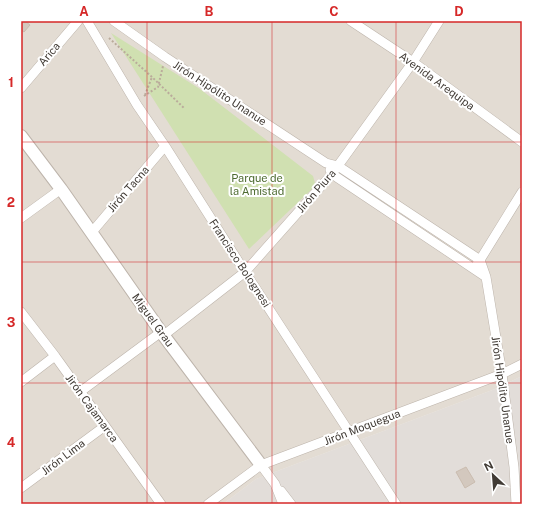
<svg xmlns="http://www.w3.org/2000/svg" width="543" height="525" font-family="'Public Sans',sans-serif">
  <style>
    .residential { fill: #e3dcd3 }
    .industrial { fill: #e2ddd9 }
    .green { fill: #d0e0b1 }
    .building { fill: #d3c8be; stroke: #cabcaf }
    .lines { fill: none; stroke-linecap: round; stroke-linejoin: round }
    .minor-casing { stroke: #bdb4ab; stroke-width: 10 }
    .tertiary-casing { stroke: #bdb4ab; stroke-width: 14 }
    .path { stroke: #baab9b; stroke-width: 2; stroke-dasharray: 2 2; stroke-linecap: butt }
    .minor { stroke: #fff; stroke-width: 9 }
    .tertiary { stroke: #fff; stroke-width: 12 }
    .grid { fill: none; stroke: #d62828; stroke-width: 1; stroke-opacity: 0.55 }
    .labels { text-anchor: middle; stroke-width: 4; stroke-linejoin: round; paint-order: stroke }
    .street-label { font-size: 11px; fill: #413b35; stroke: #fff }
    .park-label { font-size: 11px; fill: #4d6b30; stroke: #fff }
    .neatline { fill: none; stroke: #d62828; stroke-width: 1.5 }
    .grid-label { font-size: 13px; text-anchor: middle; font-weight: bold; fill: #d62828 }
  </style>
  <rect width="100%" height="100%" fill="#f0ebe4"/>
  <path class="residential" d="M21 21H522V376L495 389 256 479 223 504H21Z"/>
  <path class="industrial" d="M522 376V504H223L256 479 495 389Z"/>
  <path class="green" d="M111 33 200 89 313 176 315 183 312 189 249 249Z"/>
  <path class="building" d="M21 21H25L30 25 24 32 21 30Z
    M466 467 475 482 465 488 456 472Z"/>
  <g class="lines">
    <defs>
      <path id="minor" d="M87 21 137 105 165 146 245 272 396 504
        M114 21 165 57 326 163 338 166 480 260 486 277 502 374 514 467 516 504
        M351 21 413 62 522 142
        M21 88 78 21
        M330 170 332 174 486 277
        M21 218 61 189
        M92 232 165 146
        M477 264 480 260 522 192
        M21 312 55 356 161 504
        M164 335 245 272 332 174 413 62 439 21
        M21 382 55 356
        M80 392 161 332
        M261 465 275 484 283 504
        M21 488 105 426
        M281 491 291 504
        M208 504 261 465 502 374 522 364"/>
      <path id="tertiary" d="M21 136 61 189 161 332 261 465"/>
    </defs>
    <use href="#minor" class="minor-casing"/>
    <use href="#tertiary" class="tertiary-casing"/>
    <path class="path" d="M109 38 152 77 185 109
      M145 95 152 77
      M144 96 158 87 163 66"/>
    <use href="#minor" class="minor"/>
    <use href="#tertiary" class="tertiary"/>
  </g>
  <path class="grid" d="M147 21V504M272 21V504M396 21V504M21 142H522M21 262H522M21 383H522"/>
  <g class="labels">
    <g class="street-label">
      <text transform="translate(49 54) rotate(-50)" y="4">Arica</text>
      <text transform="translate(437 81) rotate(36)" y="4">Avenida Arequipa</text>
      <text transform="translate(220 93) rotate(33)" y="4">Jirón Hipólito Unanue</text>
      <text transform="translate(128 189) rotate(-49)" y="4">Jirón Tacna</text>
      <text transform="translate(316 191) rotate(-49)" y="4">Jirón Piura</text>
      <text transform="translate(240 263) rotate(57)" y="4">Francisco Bolognesi</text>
      <text transform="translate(153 320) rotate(54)" y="4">Miguel Grau</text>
      <text transform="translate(503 390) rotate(82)" y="4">Jirón Hipólito Unanue</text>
      <text transform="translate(92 408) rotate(54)" y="4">Jirón Cajamarca</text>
      <text transform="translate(362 427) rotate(-21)" y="4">Jirón Moquegua</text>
      <text transform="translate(63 457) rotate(-37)" y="4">Jirón Lima</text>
    </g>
    <g class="park-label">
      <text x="257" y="182">Parque de<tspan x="257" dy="13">la Amistad</tspan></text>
    </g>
  </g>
  <rect width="543" height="525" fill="none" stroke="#ffffff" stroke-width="44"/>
  <g transform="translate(493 475) rotate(334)" stroke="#ffffff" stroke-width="3" paint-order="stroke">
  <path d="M0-3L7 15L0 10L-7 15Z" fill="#413b35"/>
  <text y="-6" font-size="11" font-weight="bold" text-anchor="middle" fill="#413b35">N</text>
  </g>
  <rect x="22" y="22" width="499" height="481" class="neatline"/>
  <g class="grid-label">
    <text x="84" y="16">A</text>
    <text x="209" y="16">B</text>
    <text x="334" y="16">C</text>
    <text x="459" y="16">D</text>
    <text x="11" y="87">1</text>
    <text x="11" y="207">2</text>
    <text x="11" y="327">3</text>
    <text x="11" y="447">4</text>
  </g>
</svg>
